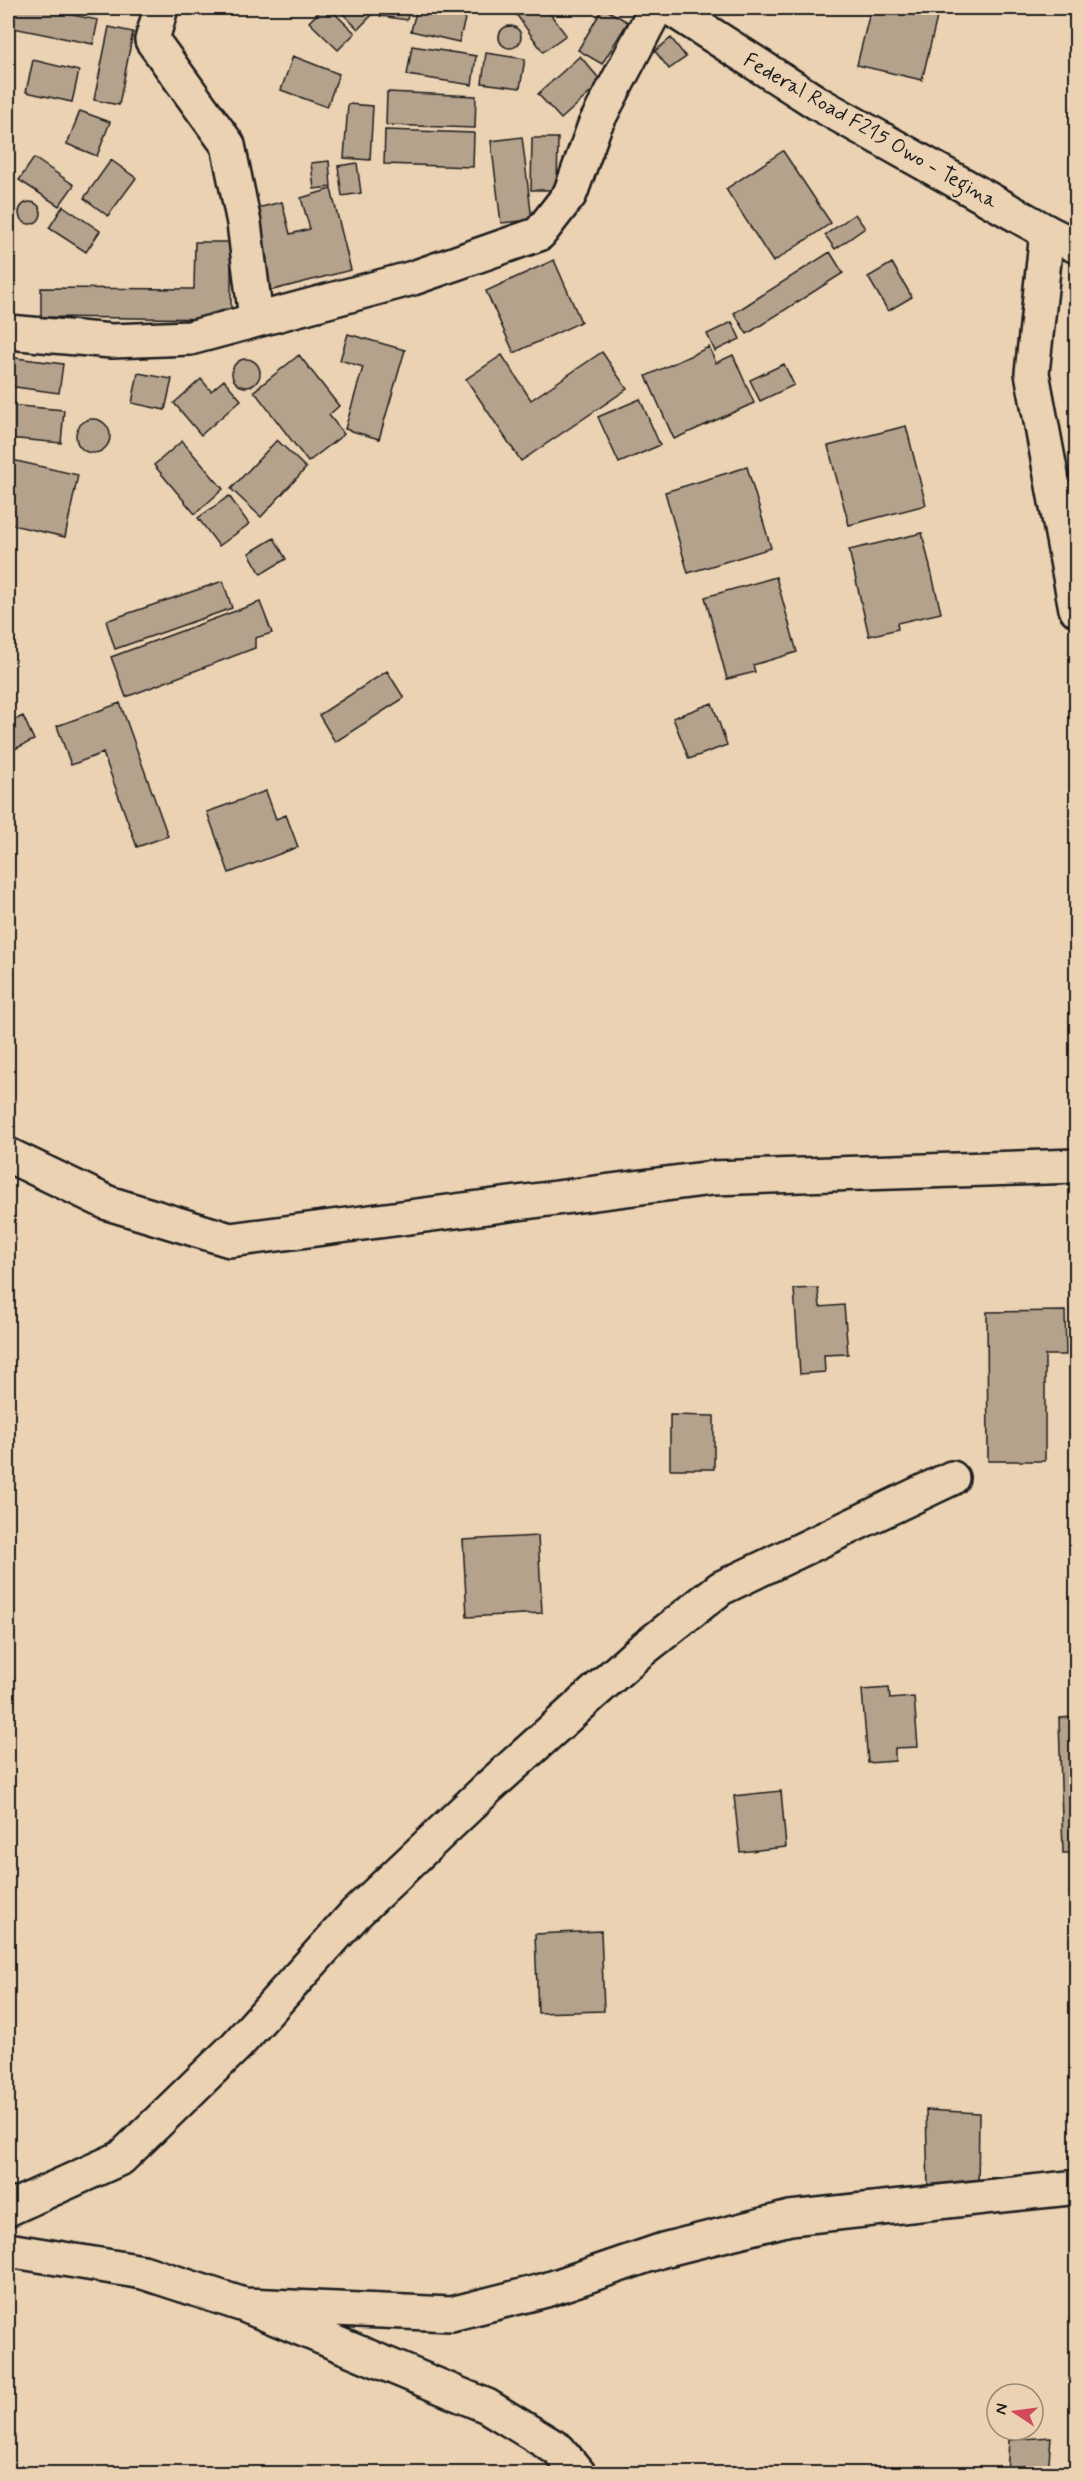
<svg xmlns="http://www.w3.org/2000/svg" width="1084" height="2481" font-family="Mynerve,sans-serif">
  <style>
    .building { fill: #b5a28c; stroke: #1c1c1c; stroke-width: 1.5 }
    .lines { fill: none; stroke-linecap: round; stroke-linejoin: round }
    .minor-casing { stroke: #1c1c1c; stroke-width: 38 }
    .major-casing { stroke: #1c1c1c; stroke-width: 38 }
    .minor { stroke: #ebd2b3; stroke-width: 33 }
    .major { stroke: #ebd2b3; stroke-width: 33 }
    .labels { text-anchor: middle; stroke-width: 4.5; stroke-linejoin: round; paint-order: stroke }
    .street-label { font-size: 21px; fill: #1c1c1c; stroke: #ebd2b3 }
  </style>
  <rect width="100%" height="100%" fill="#ebd2b3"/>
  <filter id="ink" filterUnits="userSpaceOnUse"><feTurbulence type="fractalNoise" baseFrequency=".0167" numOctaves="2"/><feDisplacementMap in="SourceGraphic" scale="12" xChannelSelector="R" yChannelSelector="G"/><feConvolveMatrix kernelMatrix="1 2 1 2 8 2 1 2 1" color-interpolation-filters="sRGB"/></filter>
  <g filter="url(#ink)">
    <path class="building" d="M8 8H37L98 20 93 44 8 27Z
      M89 8H120V9L90 14Z
      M323 8H329L355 33 338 50 309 22Z
      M337 8H372L376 11 358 29Z
      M382 8H409L407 20 380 16Z
      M417 8H453L467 11 459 42 411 31Z
      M525 8H546L566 35 543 52 516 14Z
      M603 8 628 22 602 64 578 50Z
      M871 8H916L938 13 922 80 857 65Z
      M499 37a11 11 0 1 1 22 0a11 11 0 1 1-22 0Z
      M109 27 133 32 119 105 94 100Z
      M671 38 686 57 669 69 655 51Z
      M412 46 476 56 472 85 407 75Z
      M486 53 525 59 520 88 482 83Z
      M293 56 339 74 327 107 281 90Z
      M580 56 602 82 561 119 538 94Z
      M33 60 79 71 72 102 26 92Z
      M387 92 476 96 475 128 386 125Z
      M348 104 373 106 370 160 344 158Z
      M80 111 110 122 97 156 67 144Z
      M385 130 474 133 473 167 384 164Z
      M522 137 532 220 501 223 491 141Z
      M532 138H558L557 190H531Z
      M783 151 831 223 773 262 726 189Z
      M34 158 74 185 59 206 19 180Z
      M111 160 136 178 108 216 84 198Z
      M329 161 331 187 314 189 311 163Z
      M357 163 361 193 342 196 338 166Z
      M331 189 351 270 269 291 249 210 282 202 290 234 310 229 301 198Z
      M19 213a11 11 0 1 1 22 0a11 11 0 1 1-22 0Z
      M63 206 100 231 86 252 49 228Z
      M855 214 865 228 835 249 825 235Z
      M195 242H231V319L41 317V288L194 289Z
      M830 252 843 273 747 334 734 313Z
      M554 260 581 322 514 353 486 291Z
      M892 263 912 297 888 311 868 277Z
      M732 322 740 339 715 351 707 334Z
      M348 334 405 350 379 439 345 429 363 367 340 360Z
      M709 347 716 363 733 355 754 403 674 439 646 376Z
      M602 352 627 389 521 461 466 379 502 355 531 400Z
      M299 355 339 406 329 415 344 434 308 462 254 391Z
      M8 357 63 364 59 393 8 386Z
      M232 373a14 14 0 1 1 28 0a14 14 0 1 1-28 0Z
      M784 364 794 385 760 401 750 380Z
      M138 373 172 379 165 410 132 403Z
      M201 379 211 391 224 380 241 400 201 435 174 403Z
      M640 399 660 445 619 463 598 417Z
      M8 405 64 410 61 443 8 438Z
      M76 436a17 17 0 1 1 34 0a17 17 0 1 1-34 0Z
      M906 426 926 505 849 525 828 446Z
      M277 440 306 468 261 517 231 489Z
      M182 441 223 489 195 514 154 465Z
      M12 460 78 475 65 537 8 524V479Z
      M747 467 771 548 688 573 665 492Z
      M229 496 249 524 219 546 198 518Z
      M922 533 941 613 897 623 898 629 869 636 849 550Z
      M274 538 286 559 261 574 249 553Z
      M776 577 797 652 753 665 755 672 727 679 705 597Z
      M223 581 232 608 115 649 106 621Z
      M260 602 272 633 255 638V648L126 697 111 657Z
      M387 671 404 698 335 742 319 715Z
      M120 703 168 836 137 847 103 753 71 765 57 726Z
      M712 703 727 745 689 759 673 718Z
      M23 716 34 740 8 752V723Z
      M266 791 276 819 286 815 298 847 229 873 207 812Z
      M818 1288 820 1307 844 1305 848 1354 824 1355 825 1372 800 1374 794 1289Z
      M1065 1311 1066 1355H1045V1461H988L987 1312Z
      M670 1415 714 1416V1469H670Z
      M538 1536 542 1613 467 1617 463 1540Z
      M889 1688 890 1699 914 1697 918 1747 895 1748V1761L868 1763 862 1690Z
      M1076 1717V1853H1063L1059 1718Z
      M781 1791 786 1847 740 1852 734 1796Z
      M601 1931 604 2011 538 2013 535 1934Z
      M926 2110 979 2113 978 2190H928Z
      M1051 2437 1048 2474H1007L1009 2440Z"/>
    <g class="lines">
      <defs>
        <path id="minor" d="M161 8 152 40 228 145 244 223 256 319
          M1047 232 1032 373 1076 609
          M8 332 112 341 190 338 413 278 539 234 570 194 595 125 656 8
          M8 1155 108 1203 230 1240 712 1178 1076 1166
          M8 2209 121 2158 237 2045 355 1914 490 1786 637 1654 721 1588 952 1478
          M8 2250 143 2272 244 2305 487 2406 559 2450 579 2474
          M244 2305 451 2314 546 2290 663 2250 790 2218 1069 2188"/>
        <path id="major" d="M670 8 819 104 1047 232 1076 246"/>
      </defs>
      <use href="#minor" class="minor-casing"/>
      <use href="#major" class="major-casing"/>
      <use href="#minor" class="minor"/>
      <use href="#major" class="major"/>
    </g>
  </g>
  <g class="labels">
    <g class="street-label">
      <text transform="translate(871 130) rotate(30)" y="7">Federal Road F215 Owo - Tegina</text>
    </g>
  </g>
  <rect width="1084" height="2481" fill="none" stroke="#ebd2b3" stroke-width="30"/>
  <rect x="15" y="15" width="1054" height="2451" fill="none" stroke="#1c1c1c" stroke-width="2" filter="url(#ink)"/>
  <g transform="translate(1015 2412) rotate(283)"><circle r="28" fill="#ebd2b3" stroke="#988977" stroke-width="1.5"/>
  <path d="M0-4.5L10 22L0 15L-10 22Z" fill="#d1495b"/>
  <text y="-9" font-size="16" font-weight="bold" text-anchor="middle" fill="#1c1c1c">N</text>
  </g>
</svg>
